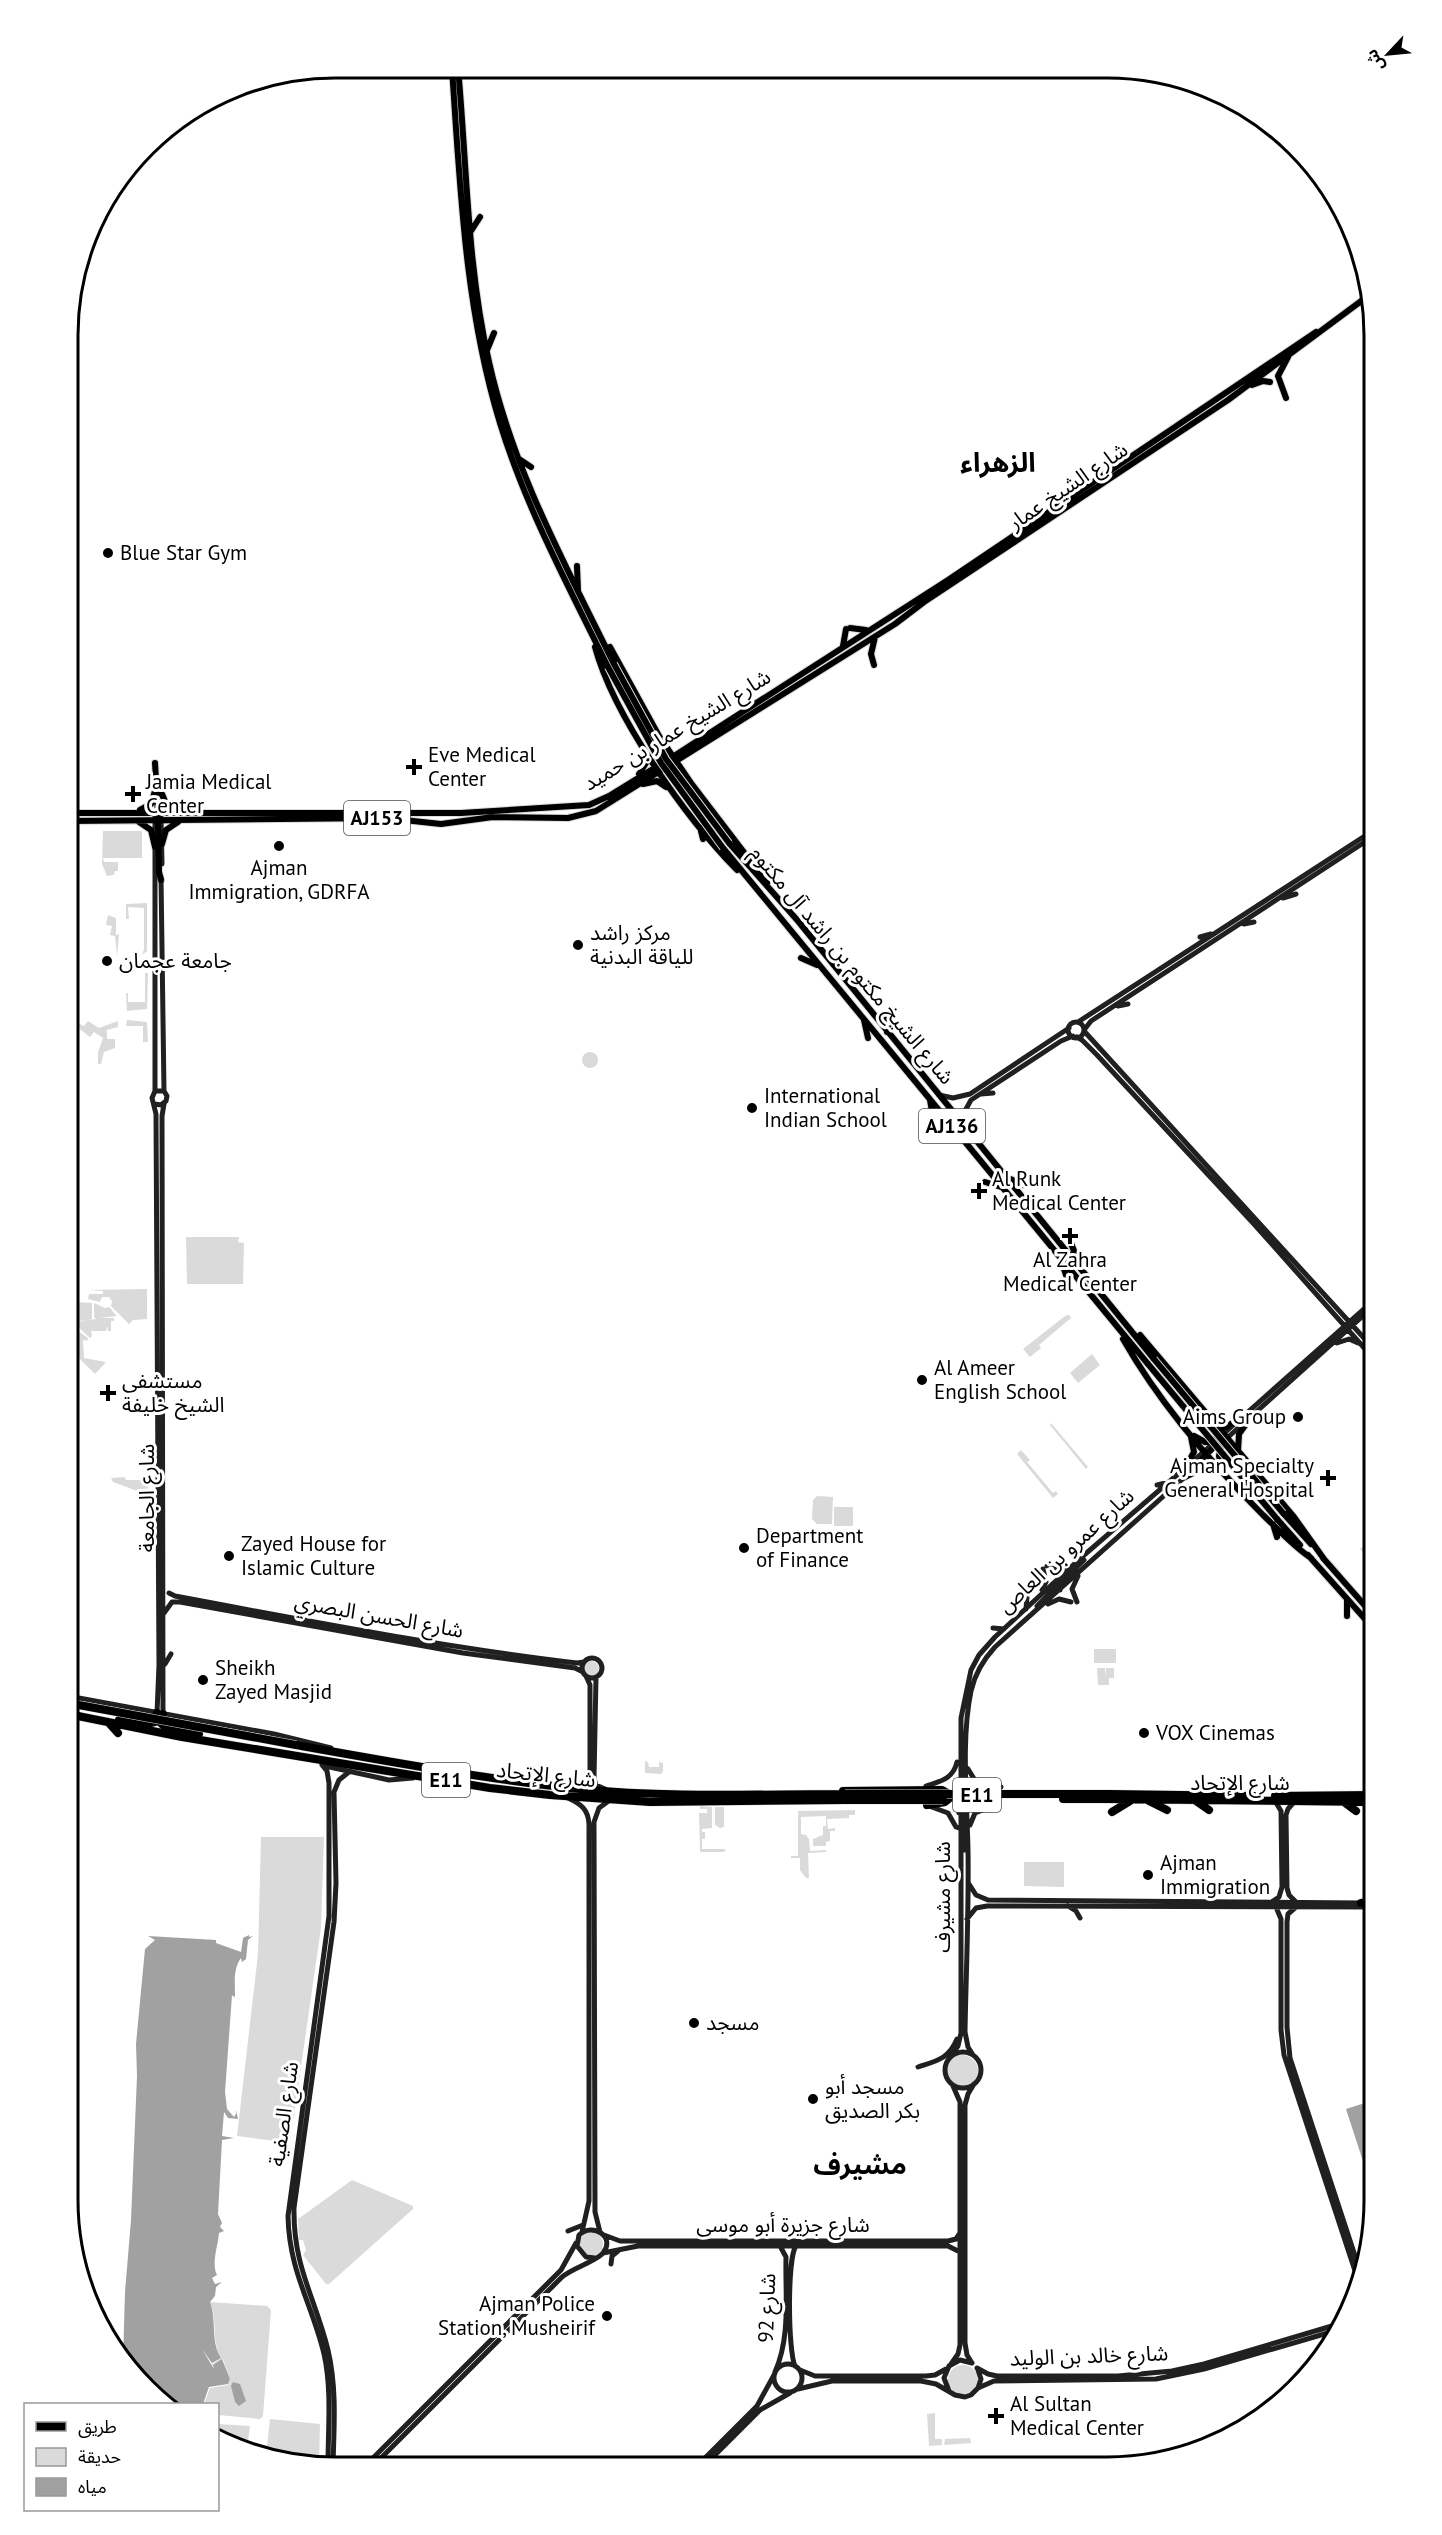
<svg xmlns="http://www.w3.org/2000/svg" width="1442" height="2535" font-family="'PT Sans','Noto Sans Arabic',sans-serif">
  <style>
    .green { fill: #dadada; fill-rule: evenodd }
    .water { fill: #a1a1a1 }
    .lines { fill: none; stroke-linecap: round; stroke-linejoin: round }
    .primary-tunnel { stroke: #d9d9d9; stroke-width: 6; stroke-dasharray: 6 3; stroke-linecap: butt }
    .primary-casing { stroke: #dbdbdb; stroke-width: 8 }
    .highway-casing { stroke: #dbdbdb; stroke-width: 9 }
    .secondary { stroke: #202020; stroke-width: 5 }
    .primary { stroke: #000; stroke-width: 6 }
    .highway { stroke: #000; stroke-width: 8 }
    .primary-bridge-casing { stroke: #dbdbdb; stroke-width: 8; stroke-linecap: butt }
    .highway-bridge-casing { stroke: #dbdbdb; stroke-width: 9; stroke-linecap: butt }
    .primary-bridge { stroke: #000; stroke-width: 6 }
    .highway-bridge { stroke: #000; stroke-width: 8 }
    .poi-dot { fill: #000; stroke: #fff; stroke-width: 2 }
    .labels { text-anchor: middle; stroke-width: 6; stroke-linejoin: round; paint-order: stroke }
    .shield { fill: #fff; stroke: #4c4c4c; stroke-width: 1.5 }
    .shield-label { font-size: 20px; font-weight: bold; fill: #000 }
    .street-label { font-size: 21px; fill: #000; stroke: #fff }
    .poi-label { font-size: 21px; fill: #000; stroke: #fff; text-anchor: start }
    .district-label { font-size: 27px; font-weight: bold; fill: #000; stroke: #fff }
    .rim { fill: none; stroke: #000; stroke-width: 3 }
  </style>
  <rect width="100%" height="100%" fill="#fff"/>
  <path class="green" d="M103 831H142V858H103L104 862H118V871H115L114 875 107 876 102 864Z
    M147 903V951L142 955 144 949V908L128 907 129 919H126V904Z
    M108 915 116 918V935L119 934 117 956 115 936 110 935 112 926 106 925Z
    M145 973H148L147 1009 127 1011 126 993H128V1002H145Z
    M72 1020 84 1026 88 1021 99 1028 118 1021V1027L107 1030V1039H115V1048L104 1052 101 1064H98V1052L103 1038 94 1032 90 1037 76 1026 73 1028 70 1026Z
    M127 1020 147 1022 148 1042H143V1026H126Z
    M582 1060a8 8 0 1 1 16 0a8 8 0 1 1-16 0Z
    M186 1237H239L238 1242 244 1243 243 1284H187Z
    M147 1289V1319L133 1320 129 1324 111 1306 112 1301 109 1297H102L100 1302 88 1299 89 1294H103V1291L88 1290Z
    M74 1302 92 1303V1319L75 1323Z
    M94 1303 105 1308 109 1307 117 1316 100 1318H114V1321H111V1331H108L107 1326 106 1331H91L92 1336 90 1338 76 1325 80 1321 96 1319 94 1317Z
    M1069 1315 1071 1318 1039 1345 1041 1348 1030 1357 1023 1349 1065 1316Z
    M74 1328 88 1338 87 1341 83 1340 84 1358 106 1362 95 1374 69 1348V1339Z
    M1092 1354 1100 1365 1078 1383 1070 1373Z
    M1051 1423 1088 1467 1086 1469 1050 1425Z
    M1021 1450 1030 1460 1027 1462 1053 1493 1056 1491 1058 1494 1053 1498 1017 1454Z
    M125 1477 126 1480H148V1495L113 1482 111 1478Z
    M817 1496 833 1497 832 1524H817L812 1519 813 1500Z
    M834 1507H853V1526H834Z
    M1373 1538 1374 1554 1369 1559 1360 1549Z
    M1094 1649H1116V1663H1094Z
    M583 1669a8 8 0 1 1 16 0a8 8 0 1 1-16 0Z
    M1097 1668H1105L1106 1678V1668H1114V1678H1109V1685H1098Z
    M645 1761 648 1762 649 1767H659V1762L663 1763V1771L661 1774 645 1773Z
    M700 1806 712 1807V1828L702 1829V1832H705V1839H702V1849H726L724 1852H700L699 1813H707V1809H700Z
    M715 1807H724V1827L720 1828 715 1825Z
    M855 1810V1815H849V1818L827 1819 828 1829 835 1828V1831H830V1841L826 1842V1852L808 1853 809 1878H806L800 1870V1858H791V1856H798V1811ZM826 1816V1826H823V1835L813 1839V1846H826V1850L810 1851 809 1839 806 1835 801 1834V1817Z
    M261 1837H324L321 1928 290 2143 237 2136 258 1954Z
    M1024 1862H1064V1887L1024 1886Z
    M946 2071a16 16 0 1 1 32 0a16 16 0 1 1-32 0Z
    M352 2180 413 2206V2209L329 2284H326L303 2255 306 2250 303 2240H299L298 2219Z
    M579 2244a12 12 0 1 1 24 0a12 12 0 1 1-24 0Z
    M210 2302 267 2306 271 2310 263 2416 260 2419 218 2415V2404H204L210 2388 228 2385 230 2379 223 2359 213 2365 214 2368 202 2349 212 2364 221 2358C211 2340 218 2321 210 2302Z
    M948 2380a15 15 0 1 1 30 0a15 15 0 1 1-30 0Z
    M935 2413V2439H942V2445L929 2446 927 2414Z
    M270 2419 320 2424 319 2465H300L266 2455Z
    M218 2424 250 2426 247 2449 218 2440Z
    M970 2438 971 2443 944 2445 945 2439Z"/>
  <path class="water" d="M249 1935V1937L253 1936 248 1940 246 1959 242 1962 241 1958C233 1969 235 1982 235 1996L234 1997 232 1995 225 2092 227 2109 234 2117 236 2114V2110L238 2119 228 2118 224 2112 222 2136 234 2138 222 2140 218 2214 222 2223 220 2227 224 2231 219 2233C218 2246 211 2264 217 2275L212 2278 215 2284 222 2282 216 2287 215 2296 210 2302C217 2321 210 2341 221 2358L212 2363 202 2349 214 2369 213 2365 222 2359 230 2379 228 2384 209 2387 203 2404H164L123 2361 125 2292 131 2220 137 2076 136 2044 145 1949 155 1940 148 1936 216 1940V1943L241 1952 243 1938Z
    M1374 2100V2195L1346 2109Z
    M233 2382 240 2384 246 2401 239 2406 235 2402 231 2386Z"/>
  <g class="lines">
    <path class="primary-tunnel" d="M1240 1485 1243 1476 1252 1475"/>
    <defs>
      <path id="primary" d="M452 68C460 186 465 309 500 423 526 508 569 587 608 667
        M458 68C467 166 467 266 489 362 513 470 566 566 614 664
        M471 231 480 217
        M487 350 494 333
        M1252 385 1263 381 1270 382
        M1286 398 1278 376 1288 357
        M519 459 531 467
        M577 566 578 591
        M850 628 866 630
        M843 646 846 629
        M595 647C614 717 686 818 737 870
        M610 647 659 736 691 783 756 868
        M874 665 871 654 875 637
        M155 763 158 815
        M639 774 646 763V754
        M643 784 657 781 666 787
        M162 794 167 806 178 810
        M140 810 151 804 155 791
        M69 813H461L589 805 609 796 674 756 948 580 1316 332
        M158 818 159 872 161 880
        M69 821 385 818 441 824 493 817 568 818 596 811 895 624 924 602 1228 400 1368 296
        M139 822 151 830 155 847
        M700 827 703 839
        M729 843 798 921 1154 1359
        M162 844 166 830 178 822
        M723 848 1148 1364
        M755 864 769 881H773
        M801 958 817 965
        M886 1018 887 1032
        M864 1020 868 1038
        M930 1100 933 1117
        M1008 1178 1024 1185
        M985 1182 1001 1187
        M1070 1241 1079 1263
        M1062 1263 1067 1278
        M1140 1335 1294 1517 1324 1559
        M1123 1339C1160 1404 1211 1463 1263 1515 1279 1530 1293 1546 1311 1558
        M1217 1425 1226 1427 1247 1414
        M1194 1436 1205 1442 1216 1443
        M1238 1451 1239 1434 1251 1417
        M1222 1469 1219 1456 1223 1438
        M1183 1471 1194 1452 1191 1437
        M1184 1477 1214 1447 1217 1433
        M1185 1477 1203 1468 1219 1472
        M1283 1513 1311 1544
        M1277 1519 1300 1545
        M1273 1524 1277 1537
        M1308 1555 1374 1629
        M1323 1558 1374 1616
        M1347 1599V1616"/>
      <path id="highway" d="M157 1713C158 1732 184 1732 199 1734
        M68 1714 182 1737 490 1788 550 1795 650 1802 846 1800
        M119 1720C134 1722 156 1730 163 1714
        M108 1722 118 1733
        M296 1745C391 1762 485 1779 580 1789 668 1798 757 1794 845 1794
        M843 1791 942 1790 949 1794 950 1798 945 1802 927 1805
        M1109 1794 1254 1796
        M1275 1796 1374 1795
        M1106 1799 1374 1802
        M1149 1801 1167 1810
        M1196 1801 1209 1810
        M1344 1802 1356 1811
        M1112 1812 1130 1801
        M1361 1903 1374 1901"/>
    </defs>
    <use href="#primary" class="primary-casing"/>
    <use href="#highway" class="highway-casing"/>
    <path class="secondary" d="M155 816V1091
      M161 817 162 864
      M161 877 164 1091
      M1283 898 1296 894
      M1244 924 1254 922
      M1200 937 1211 934
      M1118 1006 1128 1004
      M1078 1022 1374 830
      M1068 1030a8 8 0 1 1 16 0a8 8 0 1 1-16 0Z
      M1084 1030 1091 1021 1374 836
      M1084 1031 1374 1349
      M1077 1037 1082 1040 1097 1055 1253 1223 1374 1359
      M981 1094 993 1093
      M939 1095 953 1098 970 1094 1069 1028
      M155 1104 161 1105 166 1101 167 1096 164 1091H155L152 1098 156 1114 159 1665 157 1713
      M970 1131 966 1109 971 1100 1061 1041 1073 1036
      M1337 1343 1349 1339 1358 1343
      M1221 1436 1374 1300
      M1226 1439 1374 1306
      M1157 1485 1170 1482
      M1047 1566 1059 1571 1067 1567
      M1042 1590 1046 1582 1043 1569
      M1060 1590V1583L1084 1560
      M169 1593 175 1596C308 1621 442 1647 577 1663L584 1662
      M1077 1602 1072 1589 1078 1576
      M1048 1604 1059 1599 1071 1602
      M1037 1606 1057 1586 1058 1582
      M1026 1609 1027 1597
      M164 1613 172 1602H180L463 1653 575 1668 583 1672
      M993 1628 1004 1629
      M582 1668a10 10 0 1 1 20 0a10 10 0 1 1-20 0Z
      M165 1664 171 1654
      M596 1677 594 1778 596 1785 605 1789
      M68 1696 274 1734 331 1748
      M163 1714 162 1116 164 1104
      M322 1765 327 1771 329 1783V1916L288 2216C289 2271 312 2304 324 2354 332 2390 328 2428 328 2465
      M325 1766 389 1780 413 1778
      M968 1769 976 1782 1001 1787
      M926 1786C941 1781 953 1779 957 1762
      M582 1789 589 1781 590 1775V1685L586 1676
      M568 1798C581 1804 588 1809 589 1824V2201L582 2232
      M1294 1802 1288 1809 1286 1815 1287 1888 1289 1895 1295 1901
      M929 1806 948 1813 956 1827 959 1828
      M959 1813 963 1815 965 1850
      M970 1825 975 1813 996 1805
      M969 1884 976 1895 988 1900 1363 1903
      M1273 1901 1279 1897 1282 1887 1281 1811 1275 1801
      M1068 1906 1076 1911 1080 1918
      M1276 1907 1281 1919V2030L1284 2055 1359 2283
      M1296 1907 1288 1914 1287 1922V2027L1290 2058 1361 2274
      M967 1919 976 1908 987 1906 1374 1907
      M945 2070a18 18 0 1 1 36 0a18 18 0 1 1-36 0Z
      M973 2055 968 2047 965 2032C966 1972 969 1911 968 1850 967 1800 961 1739 971 1691 975 1673 983 1660 995 1647L1186 1476
      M951 2056 958 2046 961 2033V1718L971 1670 979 1655 995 1637 1083 1556 1214 1443
      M918 2067C936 2061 949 2059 957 2039
      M568 2231 583 2225
      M600 2232 595 2212 594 1822 599 1808 610 1800
      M604 2235 620 2241H948L956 2239 960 2233
      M603 2253 638 2246H948L960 2252
      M611 2264 612 2256 618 2251
      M972 2363 967 2355 965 2343V2105L968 2094 974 2084
      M774 2378a14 14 0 1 1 28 0a14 14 0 1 1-28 0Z
      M951 2364 958 2354 960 2345V2102L953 2086
      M795 2366C788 2351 787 2258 796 2246
      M977 2368 988 2374 997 2376H1118L1172 2371 1204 2364 1342 2323
      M800 2370 815 2376H926L935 2375 946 2369
      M775 2372C791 2336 785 2295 786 2257L780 2246
      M978 2388 994 2381 1156 2379 1204 2369 1338 2330
      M798 2389 832 2381H921L936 2384 955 2395 965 2397 971 2395 978 2388 981 2379 978 2370
      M949 2391 944 2378 949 2366 960 2360 972 2363
      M333 2465C334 2427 337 2388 328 2350 315 2297 293 2267 294 2208L334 1922 336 1883 334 1792 339 1780 349 1772
      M366 2465 561 2270 576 2243
      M374 2465 562 2277C572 2268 597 2261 603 2253 616 2237 593 2222 579 2235L577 2246 586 2257 595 2258
      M697 2466 757 2406 774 2375
      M704 2466 760 2410 790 2393"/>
    <use href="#primary" class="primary"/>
    <use href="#highway" class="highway"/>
    <defs>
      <path id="primary-bridge" d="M614 664 666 759 729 843
        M608 667 661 763 723 848
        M1154 1359 1283 1513
        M1148 1364 1277 1519"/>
      <path id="highway-bridge" d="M68 1703 296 1745
        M845 1794H1109
        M1063 1799H1106
        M846 1800H943"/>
    </defs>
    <use href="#primary-bridge" class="primary-bridge-casing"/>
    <use href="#highway-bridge" class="highway-bridge-casing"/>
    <use href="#primary-bridge" class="primary-bridge"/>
    <use href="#highway-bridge" class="highway-bridge"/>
  </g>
  <g class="poi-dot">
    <circle cx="108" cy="553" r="6"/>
    <path d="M411 758h6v6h6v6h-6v6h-6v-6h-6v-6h6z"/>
    <path d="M130 785h6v6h6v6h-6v6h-6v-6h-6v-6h6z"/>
    <circle cx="279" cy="846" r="6"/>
    <circle cx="578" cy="945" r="6"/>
    <circle cx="107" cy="961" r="6"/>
    <circle cx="752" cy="1108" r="6"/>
    <path d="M976 1182h6v6h6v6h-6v6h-6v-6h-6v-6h6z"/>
    <path d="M1067 1227h6v6h6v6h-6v6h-6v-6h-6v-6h6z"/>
    <circle cx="922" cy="1380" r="6"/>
    <path d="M105 1384h6v6h6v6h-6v6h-6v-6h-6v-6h6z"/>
    <circle cx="1298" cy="1417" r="6"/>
    <path d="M1325 1469h6v6h6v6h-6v6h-6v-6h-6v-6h6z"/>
    <circle cx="744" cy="1548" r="6"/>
    <circle cx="229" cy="1556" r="6"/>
    <circle cx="203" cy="1680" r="6"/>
    <circle cx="1144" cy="1733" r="6"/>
    <circle cx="1148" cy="1875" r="6"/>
    <circle cx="694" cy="2023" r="6"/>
    <circle cx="813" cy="2099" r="6"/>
    <circle cx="607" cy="2316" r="6"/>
    <path d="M993 2407h6v6h6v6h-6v6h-6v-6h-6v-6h6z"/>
  </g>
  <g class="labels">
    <g class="shield">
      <rect x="344" y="801" width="66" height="34" rx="4.5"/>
      <rect x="919" y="1109" width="66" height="34" rx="4.5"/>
      <rect x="422" y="1763" width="48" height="34" rx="4.5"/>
      <rect x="953" y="1778" width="48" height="34" rx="4.5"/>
    </g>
    <g class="shield-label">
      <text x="377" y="825">AJ153</text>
      <text x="952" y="1133">AJ136</text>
      <text x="446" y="1787">E11</text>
      <text x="977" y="1802">E11</text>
    </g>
    <g class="street-label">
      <text transform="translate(1068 486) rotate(-34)" y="7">شارع الشيخ عمار</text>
      <text transform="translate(677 730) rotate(-31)" y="7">شارع الشيخ عمار بن حميد</text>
      <text transform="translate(852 965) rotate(50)" y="7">شارع الشيخ مكتوم بن راشد آل مكتوم</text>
      <text transform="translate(147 1498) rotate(-90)" y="7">شارع الجامعة</text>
      <text transform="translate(1066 1551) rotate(-42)" y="7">شارع عمرو بن العاص</text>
      <text transform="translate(379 1616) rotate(10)" y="7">شارع الحسن البصري</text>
      <text transform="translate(546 1775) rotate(6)" y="7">شارع الإتحاد</text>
      <text x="1240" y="1790">شارع الإتحاد</text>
      <text transform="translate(943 1897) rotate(-90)" y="7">شارع مشيرف</text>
      <text transform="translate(284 2114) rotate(-82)" y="7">شارع الصفية</text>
      <text x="783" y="2232">شارع جزيرة أبو موسى</text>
      <text transform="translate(767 2308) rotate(-88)" y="7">شارع 92</text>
      <text transform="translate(1089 2356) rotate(-2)" y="7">شارع خالد بن الوليد</text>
    </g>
    <g class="poi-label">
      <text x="120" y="560">Blue Star Gym</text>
      <text x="428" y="762">Eve Medical<tspan x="428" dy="24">Center</tspan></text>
      <text x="146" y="789">Jamia Medical<tspan x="146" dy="24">Center</tspan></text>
      <text x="279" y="875" text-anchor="middle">Ajman<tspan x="279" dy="24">Immigration, GDRFA</tspan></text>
      <text x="590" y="940">مركز راشد<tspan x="590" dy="24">للياقة البدنية</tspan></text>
      <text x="119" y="968">جامعة عجمان</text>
      <text x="764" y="1103">International<tspan x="764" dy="24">Indian School</tspan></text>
      <text x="992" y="1186">Al Runk<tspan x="992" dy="24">Medical Center</tspan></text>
      <text x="1070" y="1267" text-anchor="middle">Al Zahra<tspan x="1070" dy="24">Medical Center</tspan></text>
      <text x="934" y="1375">Al Ameer<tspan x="934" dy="24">English School</tspan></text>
      <text x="122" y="1388">مستشفى<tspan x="122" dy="24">الشيخ خليفة</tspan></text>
      <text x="1286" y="1424" text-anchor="end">Aims Group</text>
      <text x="1314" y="1473" text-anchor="end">Ajman Specialty<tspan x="1314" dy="24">General Hospital</tspan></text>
      <text x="756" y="1543">Department<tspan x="756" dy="24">of Finance</tspan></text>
      <text x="241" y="1551">Zayed House for<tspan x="241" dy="24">Islamic Culture</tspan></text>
      <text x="215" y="1675">Sheikh<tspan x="215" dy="24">Zayed Masjid</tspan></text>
      <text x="1156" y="1740">VOX Cinemas</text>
      <text x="1160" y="1870">Ajman<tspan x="1160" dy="24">Immigration</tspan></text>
      <text x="706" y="2030">مسجد</text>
      <text x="825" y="2094">مسجد أبو<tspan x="825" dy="24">بكر الصديق</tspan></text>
      <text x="595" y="2311" text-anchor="end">Ajman Police<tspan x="595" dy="24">Station, Musheirif</tspan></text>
      <text x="1010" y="2411">Al Sultan<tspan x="1010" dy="24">Medical Center</tspan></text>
    </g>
    <g class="district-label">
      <text x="998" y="472">الزهراء</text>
      <text x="860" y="2174">مشيرف</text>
    </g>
  </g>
  <path d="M0 0H1442V2535H0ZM335 78H1107A257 257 0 0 1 1364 335V2200A257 257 0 0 1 1107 2457H335A257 257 0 0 1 78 2200V335A257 257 0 0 1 335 78Z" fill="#fff" fill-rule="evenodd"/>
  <path class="rim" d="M335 78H1107A257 257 0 0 1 1364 335V2200A257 257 0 0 1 1107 2457H335A257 257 0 0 1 78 2200V335A257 257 0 0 1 335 78Z"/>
  <rect x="24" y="2403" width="195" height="108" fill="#ffffff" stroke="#999999" stroke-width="1.5"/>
  <rect x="36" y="2422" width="30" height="9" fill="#000000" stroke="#999999" stroke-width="1.5"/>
  <text x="78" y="2433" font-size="18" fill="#000000">طريق</text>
  <rect x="36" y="2448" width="30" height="18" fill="#dadada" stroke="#999999" stroke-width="1.5"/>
  <text x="78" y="2463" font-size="18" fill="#000000">حديقة</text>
  <rect x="36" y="2478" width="30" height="18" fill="#a1a1a1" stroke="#999999" stroke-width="1.5"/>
  <text x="78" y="2493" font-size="18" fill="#000000">مياه</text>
  <g transform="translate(1388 54) rotate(244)" stroke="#ffffff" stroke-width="4.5" paint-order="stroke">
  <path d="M0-4.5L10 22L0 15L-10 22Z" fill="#000000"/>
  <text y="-9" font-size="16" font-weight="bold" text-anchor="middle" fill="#000000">ش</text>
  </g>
</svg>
